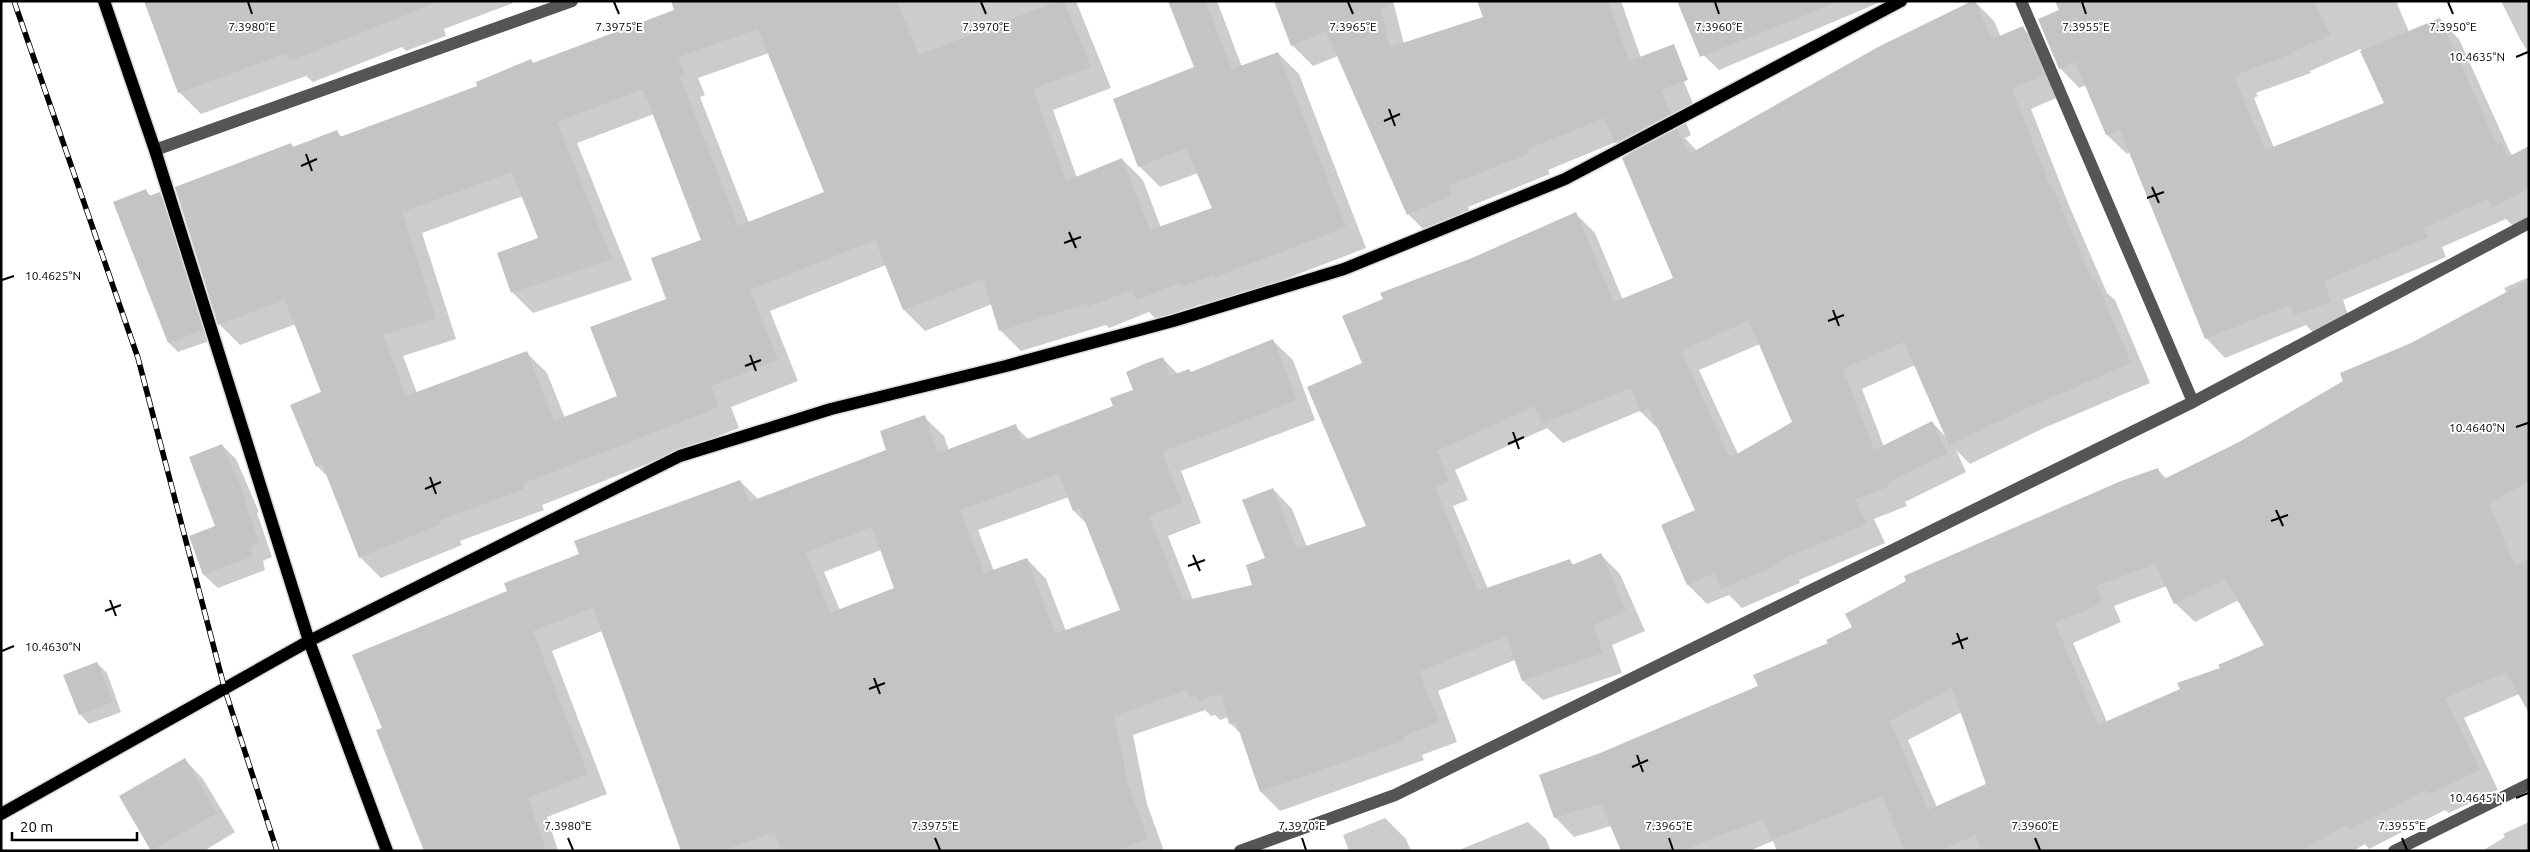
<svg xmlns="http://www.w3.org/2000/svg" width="2530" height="852" font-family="Ubuntu,sans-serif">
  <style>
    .shadow { fill: #0003; fill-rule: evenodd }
    .building { fill: #c4c4c4; fill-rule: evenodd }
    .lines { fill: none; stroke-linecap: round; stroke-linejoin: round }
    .major-casing { stroke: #dbdbdb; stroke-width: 15 }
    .minor { stroke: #555; stroke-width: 12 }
    .major { stroke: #000; stroke-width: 12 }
    .rail-casing { stroke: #000; stroke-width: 5.5 }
    .rail { stroke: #fff; stroke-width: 4; stroke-dasharray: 11; stroke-linecap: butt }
    .ticks { fill: none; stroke: #000; stroke-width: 2 }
    .ticks-label { font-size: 12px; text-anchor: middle; fill: #000; stroke: #fff; stroke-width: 4; stroke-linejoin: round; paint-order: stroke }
  </style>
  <rect width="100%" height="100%" fill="#fff"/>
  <path class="shadow" d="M145 1H513V3L444 29 446 36 406 51 402 47 313 82 306 76 201 114 179 92Z
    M672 1H1076L1111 88 1053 110 1077 178 1122 159 1143 180 1161 228 1213 209 1198 173 1160 187 1139 166 1196 68 1169 1H1217L1242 67 1278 53 1299 74 1366 248 1236 298 1234 296 1203 307 1201 304 1158 321 1149 312 1109 328 1106 325 1021 351 1000 330 992 304 925 331 904 310 886 265 770 311 798 381 731 407 739 428 542 505 544 510 460 541 462 545 381 578 360 557 329 478 317 466 322 393 296 324 240 345 219 324 291 144 294 147 337 132 343 138 479 87 531 61 534 64 676 11ZM769 53 826 193 749 223 700 97 705 95 698 78ZM654 114 703 241 667 299 619 397 565 418 547 373 526 352 417 393 403 356 456 339 422 233 523 196 540 238 512 292 533 313 632 280 577 143Z
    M1393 1 1404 44 1484 18 1478 1H1621L1641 58 1680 72 1694 106 1681 111 1691 135 1685 138 1697 151 1974 1 1994 21 2001 37 2022 27 2042 47 2063 95 2031 109 2068 203 2107 293 2115 300 2150 383 2044 428 1970 464 1956 450 1966 472 1905 502 1907 506 1874 519 1885 543 1799 580 1800 583 1742 608 1729 595 1707 604 1688 585 1697 511 1660 431 1640 411 1563 443 1547 428 1455 470 1468 500 1453 506 1488 589 1569 561 1574 565 1601 555 1620 574 1645 631 1612 645 1622 673 1543 700 1523 681 1515 660 1438 691 1457 742 1422 755 1424 760 1280 811 1261 792 1241 734 1230 723 1228 717 1220 720 1215 715 1211 716 1205 710 1133 735 1147 804 1164 851H682L602 631 552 651 607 794 547 817 558 851H427L383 728 509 592 581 555 740 481 759 500 887 450 924 417 944 436 949 451 1015 426 1029 440 1115 407 1134 390 1163 359 1178 374 1192 373 1273 341 1293 360 1315 420 1181 471 1201 523 1168 536 1193 600 1253 586 1267 559 1273 489 1292 509 1307 547 1368 526 1363 364 1472 259 1576 214 1595 233 1623 300 1675 278 1629 156 1616 142 1548 170 1550 174 1468 207 1472 216 1429 235 1408 214 1338 56 1313 66 1292 45ZM1760 344 1793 423 1738 454 1699 370ZM1915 365 1947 438 1932 422 1884 447 1862 389ZM1069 497 1074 511 1087 524 1122 611 1066 631 1046 579 1027 559 994 571 978 530ZM881 550 895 589 840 610 824 572Z
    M1681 1H1883L1719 70 1698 50Z
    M2056 1H2396L2409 32 2439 19 2459 39 2510 152 2513 156 2529 147V217L2513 226 2506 219 2442 247 2446 257 2343 300 2350 321 2314 334 2306 325 2225 358 2206 338 2130 152 2127 154 2107 135 2086 85 2079 88 2060 68 2061 11ZM2361 49 2386 103 2274 148 2254 98 2258 96 2256 93 2311 73 2310 71Z
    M2501 1H2529V54L2520 39Z
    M145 190 152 197 159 194 169 203 212 340 178 352 169 343Z
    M2529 277V710L2519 694 2464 718 2498 790 2449 813 2445 810 2369 849 2365 844 2353 851H1777L1773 841 1749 851H1622L1611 826 1574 837 1555 817 1600 754 1759 687 1830 644 2157 469 2167 479 2239 443 2412 344 2507 293 2504 288ZM2167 586 2175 603 2195 622 2239 600 2265 646 2181 690 2107 722 2073 643 2121 622 2114 606ZM1962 712 1988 785 1937 807 1908 740Z
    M222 445 236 459 259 512 257 513 272 557 263 561 265 570 218 588 204 575 191 537 217 527Z
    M97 663 107 673 121 712 89 724 80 714Z
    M185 760 203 779 235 832 204 851H153L121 796Z
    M1385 818 1406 839 1411 851H1349L1343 835Z
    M1528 822 1546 839 1551 851 1459 850Z
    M2529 822V851H2482L2505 837 2503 834Z"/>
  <path class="building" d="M144 1H434L435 3 290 61 287 53 178 93Z
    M671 1H897L919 55 1058 1H1064L1091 67 1033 89 1066 181 1122 158 1150 230 1212 208 1186 148 1138 167 1113 99 1194 67 1168 1H1205L1232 69 1278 52 1346 227 1214 278 1213 275 1181 287 1180 283 1136 300 1132 290 1087 307 1085 304 999 331 983 279 903 310 875 240 750 290 778 360 711 386 719 407 522 484 524 489 440 520 441 524 359 558 322 464 316 467 290 405 321 392 285 300 218 325 175 187 291 143 293 147 337 130 340 137 405 113 477 86 476 82 531 59 533 63 674 10ZM758 29 824 192 738 226 680 76 684 74 678 57ZM643 89 701 240 651 258 666 299 590 327 617 396 554 421 527 351 406 396 383 335 436 318 402 212 512 172 538 238 497 253 511 293 612 259 557 122Z
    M1274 1H1397L1381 9 1390 47 1483 17 1477 1H1608L1629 61 1674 44 1688 80 1661 90 1671 114 1615 143 1604 118 1528 149 1530 153 1448 186 1452 195 1407 215 1326 31 1291 46Z
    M1677 1H1834L1835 3 1700 57Z
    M1972 1H1975L1992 39 2023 26 2044 75 2012 89 2050 186 2052 185 2092 280 2095 279 2131 363 2025 409 1949 445 1904 342 1843 369 1874 450 1932 421 1948 453 1887 483 1888 487 1855 499 1867 524 1780 560 1782 563 1721 589 1715 573 1687 585 1661 525 1695 510 1649 409 1640 412 1631 388 1542 424 1534 406 1437 451 1449 481 1435 487 1478 591 1570 559 1572 565 1601 553 1626 611 1593 625 1603 653 1522 681 1506 636 1419 672 1439 722 1404 736 1405 740 1260 792 1236 722 1229 724 1221 693 1199 701 1197 695 1190 698 1187 690 1114 716 1128 784 1148 839 1115 851H782L774 832 722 851H681L593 608 533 631 588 774 528 798 546 851H424L376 730 382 728 352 655 507 591 504 583 579 554 574 541 740 480 749 502 886 450 880 431 925 415 938 453 1016 424 1022 441 1113 406 1110 398 1133 390 1126 372 1144 364 1163 357 1170 376 1189 369 1191 372 1273 339 1297 400 1162 452 1182 503 1149 516 1183 601 1252 585 1246 565 1265 558 1242 500 1273 488 1297 549 1366 526 1307 387 1362 363 1342 316 1383 299 1380 293 1472 258 1576 212 1614 302 1673 278 1622 158 1677 129 1689 154 1878 47ZM1749 321 1792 422 1730 458 1681 350ZM1059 474 1073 511 1080 509 1120 610 1055 634 1027 558 984 573 960 510ZM872 527 894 588 830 613 806 552Z
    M2055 1H2314L2331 35 2292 52 2293 54 2238 74 2239 77 2235 79 2265 150 2384 103 2360 51 2440 18 2497 145 2501 142 2508 157 2529 146V188L2493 207 2488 199 2423 228 2428 237 2324 281 2331 302 2294 315 2290 305 2205 339 2120 130 2106 135 2075 62 2059 69 2038 19 2059 10Z
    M146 189 149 196 160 192 203 330 168 343 113 202Z
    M2529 280V481L2489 504 2515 565 2529 559V713L2506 672 2445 698 2480 770 2428 794 2426 790 2349 830 2346 825 2300 851H1981L1975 835 1940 851H1905L1882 796 1772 840 1763 819 1681 851H1621L1601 804 1554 818 1539 775 1600 753 1758 686 1753 675 1828 643 1826 640 1852 627 1845 614 1906 581 1904 576 2121 481 2158 468 2162 480 2239 442 2343 381 2340 373 2411 343ZM2155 564 2174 604 2225 579 2264 645 2218 665 2220 668 2177 683 2180 689 2098 725 2055 623 2103 603 2096 586ZM1952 688 1986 784 1928 810 1890 721Z
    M222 444 246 498 244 499 259 543 250 547 253 556 203 575 189 536 215 526 189 457Z
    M97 662 113 702 79 715 63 675Z
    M185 758 217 813 151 851 119 796Z"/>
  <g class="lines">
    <defs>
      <path id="major" d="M104 1 155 150 309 641 387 851
        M1 814 309 641 680 456 831 409 1006 366 1173 321 1344 269 1565 179 1901 1"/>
    </defs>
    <use href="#major" class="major-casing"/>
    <path class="minor" d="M2021 1 2193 402
      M155 150 572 1
      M1240 851 1395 795 2193 402 2529 223
      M2394 851 2529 784"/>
    <use href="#major" class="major"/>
    <defs>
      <path id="rail" d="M14 1 138 358 225 690 277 851"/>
    </defs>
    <use href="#rail" class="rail-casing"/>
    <use href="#rail" class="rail"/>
  </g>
  <path class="ticks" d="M248 2 252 14M614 2 619 14M981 2 986 14M1348 2 1353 14M1715 2 1719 14M2082 2 2086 14M2448 2 2453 14M2516 57 2528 52M1389 109 1395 126M1384 121 1400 114M306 154 312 171M301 166 317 159M2152 187 2159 203M2147 198 2164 192M1069 232 1076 248M1064 243 1081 237M2 280 14 276M1833 310 1839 326M1828 321 1844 315M750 355 756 371M745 366 761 360M2516 427 2528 423M1513 432 1519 449M1508 444 1524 437M430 477 436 494M425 489 441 482M2276 510 2283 526M2271 521 2288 515M1193 555 1200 571M1188 566 1205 560M110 600 116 616M105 611 121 605M1957 633 1963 649M1952 644 1968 638M2 651 14 646M874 678 880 694M869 689 885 683M1637 755 1643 772M1632 767 1648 760M2516 798 2528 793M568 838 573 850M935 838 940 850M1302 838 1306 850M1669 838 1673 850M2035 838 2040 850M2402 838 2407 850"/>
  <g class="ticks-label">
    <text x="252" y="31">7.3980°E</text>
    <text x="619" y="31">7.3975°E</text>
    <text x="986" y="31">7.3970°E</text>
    <text x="1353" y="31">7.3965°E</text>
    <text x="1719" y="31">7.3960°E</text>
    <text x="2086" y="31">7.3955°E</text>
    <text x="2453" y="31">7.3950°E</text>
    <text x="2477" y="61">10.4635°N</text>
    <text x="53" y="280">10.4625°N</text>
    <text x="2477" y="432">10.4640°N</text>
    <text x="53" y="651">10.4630°N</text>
    <text x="2477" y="802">10.4645°N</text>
    <text x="568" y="830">7.3980°E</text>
    <text x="935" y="830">7.3975°E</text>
    <text x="1302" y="830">7.3970°E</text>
    <text x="1669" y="830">7.3965°E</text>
    <text x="2035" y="830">7.3960°E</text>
    <text x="2402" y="830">7.3955°E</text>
  </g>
  <rect width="2530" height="852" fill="none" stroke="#000000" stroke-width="5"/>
  <path d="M12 832v8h125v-8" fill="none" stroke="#000000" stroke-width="2.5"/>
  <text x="20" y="832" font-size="15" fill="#000000" stroke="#ffffff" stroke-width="4" paint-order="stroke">20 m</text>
</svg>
